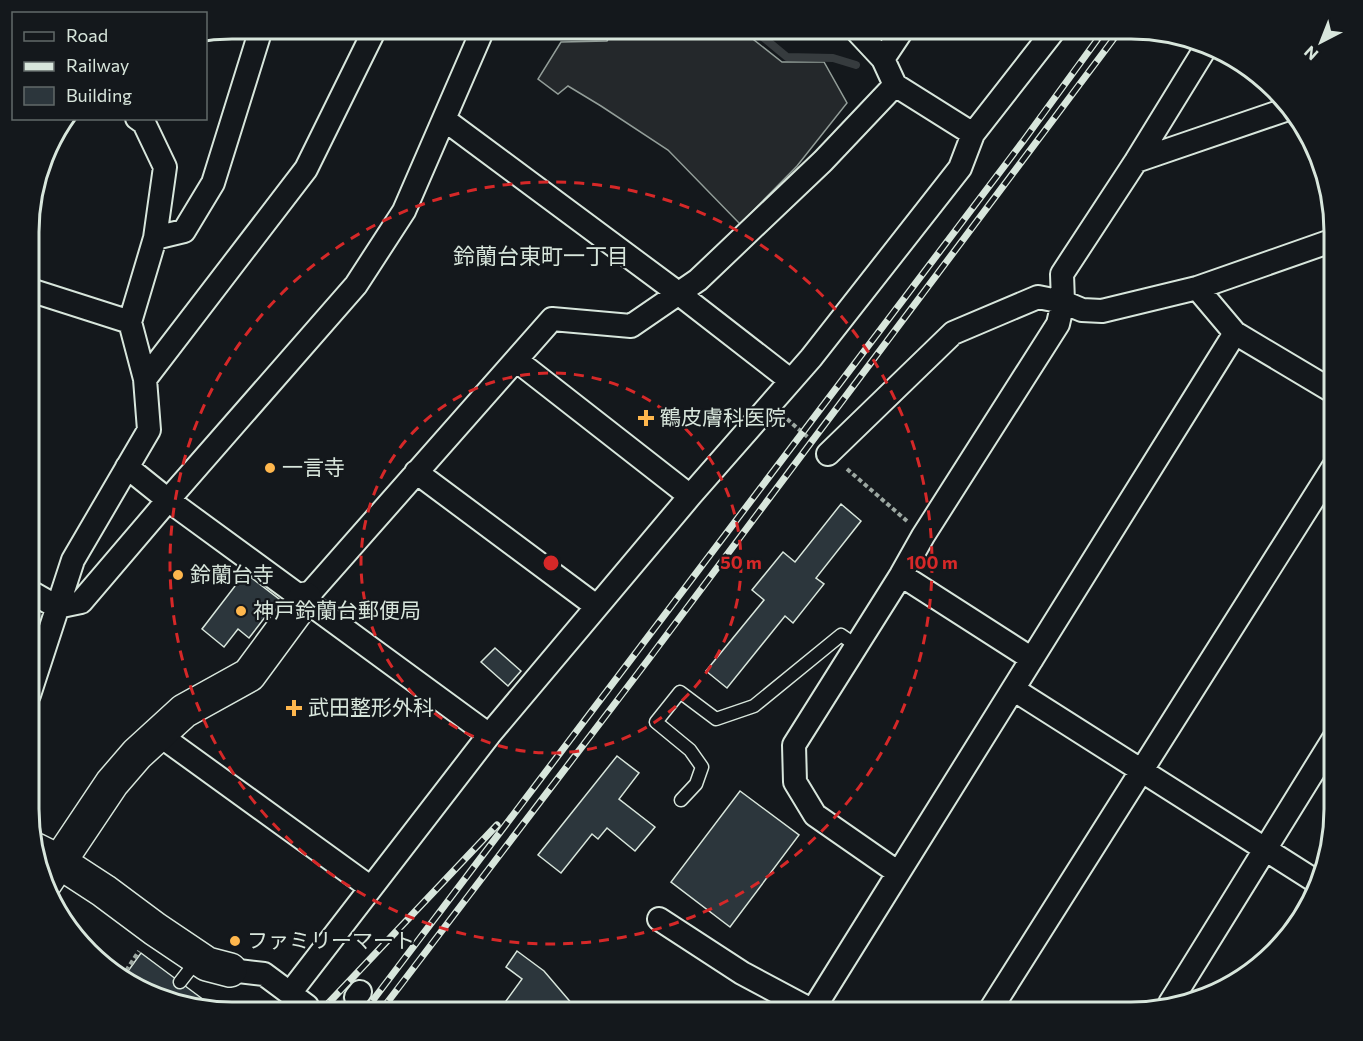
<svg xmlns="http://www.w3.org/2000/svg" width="1363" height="1041" font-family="Commissioner,'Noto Sans JP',sans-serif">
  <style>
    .parking { fill: #24282b; stroke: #939e99; stroke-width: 1.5 }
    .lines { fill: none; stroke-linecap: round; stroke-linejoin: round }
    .stream { stroke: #363b3e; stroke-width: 8 }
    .building { fill: #2c363c; stroke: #d8e6dc; stroke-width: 1.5 }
    .street-tunnel { stroke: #313739; stroke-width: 22; stroke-dasharray: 22 11; stroke-linecap: butt }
    .lane-casing { stroke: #d8e6dc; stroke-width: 15 }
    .street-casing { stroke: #d8e6dc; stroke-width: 26 }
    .secondary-casing { stroke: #d8e6dc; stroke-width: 36 }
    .path { stroke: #9da8a2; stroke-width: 4; stroke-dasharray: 4.5 3; stroke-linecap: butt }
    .lane { stroke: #14181c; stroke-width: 12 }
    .street { stroke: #14181c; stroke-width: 22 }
    .secondary { stroke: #14181c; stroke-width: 33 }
    .rail-casing { stroke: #d8e6dc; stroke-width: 7 }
    .rail { stroke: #14181c; stroke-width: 4.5; stroke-dasharray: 14; stroke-linecap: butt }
    .ring { fill: none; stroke: #d62828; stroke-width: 3; stroke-dasharray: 10 8 }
    .poi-dot { fill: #ffb74d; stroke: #14181c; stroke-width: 2 }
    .labels { text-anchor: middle; stroke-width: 4.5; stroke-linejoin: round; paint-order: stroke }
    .poi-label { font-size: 21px; fill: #d8e6dc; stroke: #14181c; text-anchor: start }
    .neighbourhood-label { font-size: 22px; fill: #d8e6dc; stroke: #14181c }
    .rim { fill: none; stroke: #d8e6dc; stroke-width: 3 }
    .centre { fill: #d62828; stroke: #14181c; stroke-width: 3 }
    .ring-label { font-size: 18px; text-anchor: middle; font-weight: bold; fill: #d62828; stroke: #14181c; stroke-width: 4.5; stroke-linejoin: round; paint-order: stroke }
  </style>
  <rect width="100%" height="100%" fill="#14181c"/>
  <path class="parking" d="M613 29H740L782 62H824L847 103 797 166 740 224 668 150 601 106 568 86 558 94 538 79 561 42 607 41Z"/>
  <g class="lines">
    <path class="stream" d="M753 29 787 57 833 58 856 65"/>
  </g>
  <path class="building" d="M841 504 861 521 816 578 824 584 793 623 785 616 727 688 706 671 764 600 752 590 783 552 795 562Z
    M245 573 279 599 249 638 238 629 224 647 202 629Z
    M495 648 521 671 508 686 481 662Z
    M617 756 639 773 619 799 655 827 635 851 607 828 598 839 592 834 561 873 538 855Z
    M740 791 799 835 730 927 671 882Z
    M517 951 544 971 579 1012H498L522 979 506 967Z
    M141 953 220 1012 154 997 123 978Z"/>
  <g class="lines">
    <path class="street-tunnel" d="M360 992 352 1002 365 1012"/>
    <defs>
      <path id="lane" d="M681 800 696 784 702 767 690 750 656 722 680 692 716 719 754 706 841 635 857 646
        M180 982 198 959"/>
      <path id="street" d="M855 29 883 59
        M895 85 883 59 903 29
        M445 120 678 293 790 380
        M1136 161 1288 109
        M155 238 184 231 213 183 261 29
        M1197 288 1235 333 1334 392
        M30 290 130 322
        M516 360 690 496
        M145 379 306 169 375 29
        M828 454 953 333 1038 297 1063 302 1082 310 1102 311 1197 288 1334 240
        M127 467 168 500 489 735
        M416 472 596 606
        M901 575 1032 659
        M29 591 57 607 81 602 168 500 356 285 404 211 483 29
        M305 599 552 319 631 326 698 280 823 161 895 85 973 134
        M1013 689 1320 884
        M29 695 73 560 149 430 145 379 130 322 155 238 165 167 144 123 137 118
        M158 734 371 888
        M897 872 815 815 795 782 794 745 901 575 923 536 1058 324 1063 302 1062 274 1136 161 1208 44
        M659 919 742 973 815 1012
        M230 970 264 974 307 1006
        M290 993 489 735 690 496 811 358 960 168 973 134 1055 29
        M356 997 360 992
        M1170 1003 1334 738
        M813 1010 1235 333
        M989 1012 1334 466"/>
      <path id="secondary" d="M36 850 58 861 104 891 155 929 207 964 230 970
        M45 883 112 783 137 754 184 711 249 675 305 599"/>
    </defs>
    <use href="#lane" class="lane-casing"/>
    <use href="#street" class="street-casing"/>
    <use href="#secondary" class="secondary-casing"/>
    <path class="path" d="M787 419 811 440
      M847 469 907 521
      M122 977 139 951"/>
    <use href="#lane" class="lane"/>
    <use href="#street" class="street"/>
    <use href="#secondary" class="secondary"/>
    <defs>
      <path id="rail" d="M320 1012 497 825
        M364 1012 1024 140 1105 29
        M380 1012 648 660 1121 29"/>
    </defs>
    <use href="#rail" class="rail-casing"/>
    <use href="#rail" class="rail"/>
  </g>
  <g class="ring">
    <circle cx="551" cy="563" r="190"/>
    <circle cx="551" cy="563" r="381"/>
  </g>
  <g class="poi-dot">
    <path d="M643 409h6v6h6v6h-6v6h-6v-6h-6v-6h6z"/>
    <circle cx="270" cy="468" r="6"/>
    <circle cx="178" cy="575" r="6"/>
    <circle cx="241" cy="611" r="6"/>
    <path d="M291 699h6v6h6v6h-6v6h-6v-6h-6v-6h6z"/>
    <circle cx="235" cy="941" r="6"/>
  </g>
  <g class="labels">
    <g class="poi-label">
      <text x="660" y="425">鶴皮膚科医院</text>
      <text x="282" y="475">一言寺</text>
      <text x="190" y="582">鈴蘭台寺</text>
      <text x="253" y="618">神戸鈴蘭台郵便局</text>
      <text x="308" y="715">武田整形外科</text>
      <text x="247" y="948">ファミリーマート</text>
    </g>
    <g class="neighbourhood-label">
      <text x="541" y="264">鈴蘭台東町一丁目</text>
    </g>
  </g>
  <path d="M0 0H1363V1041H0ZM232 39H1131A193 193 0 0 1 1324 232V809A193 193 0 0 1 1131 1002H232A193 193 0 0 1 39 809V232A193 193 0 0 1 232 39Z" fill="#14181c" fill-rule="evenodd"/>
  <path class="rim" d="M232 39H1131A193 193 0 0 1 1324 232V809A193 193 0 0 1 1131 1002H232A193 193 0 0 1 39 809V232A193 193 0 0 1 232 39Z"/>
  <circle cx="551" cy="563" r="9" class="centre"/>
  <g class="ring-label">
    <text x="741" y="569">50 m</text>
    <text x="932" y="569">100 m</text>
  </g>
  <rect x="12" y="12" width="195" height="108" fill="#14181c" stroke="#626a69" stroke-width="1.5"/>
  <rect x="24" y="32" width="30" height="9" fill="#14181c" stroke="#626a69" stroke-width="1.5"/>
  <text x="66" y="42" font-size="18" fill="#d8e6dc">Road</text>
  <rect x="24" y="62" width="30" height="9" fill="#d8e6dc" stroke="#626a69" stroke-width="1.5"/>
  <text x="66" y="72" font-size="18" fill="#d8e6dc">Railway</text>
  <rect x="24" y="87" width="30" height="18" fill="#2c363c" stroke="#626a69" stroke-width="1.5"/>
  <text x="66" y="102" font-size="18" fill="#d8e6dc">Building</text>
  <g transform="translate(1321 42) rotate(222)" stroke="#14181c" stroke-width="4.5" paint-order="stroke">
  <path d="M0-4.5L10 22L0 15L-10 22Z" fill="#d8e6dc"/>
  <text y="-9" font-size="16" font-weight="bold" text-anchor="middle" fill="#d8e6dc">N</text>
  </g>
</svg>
